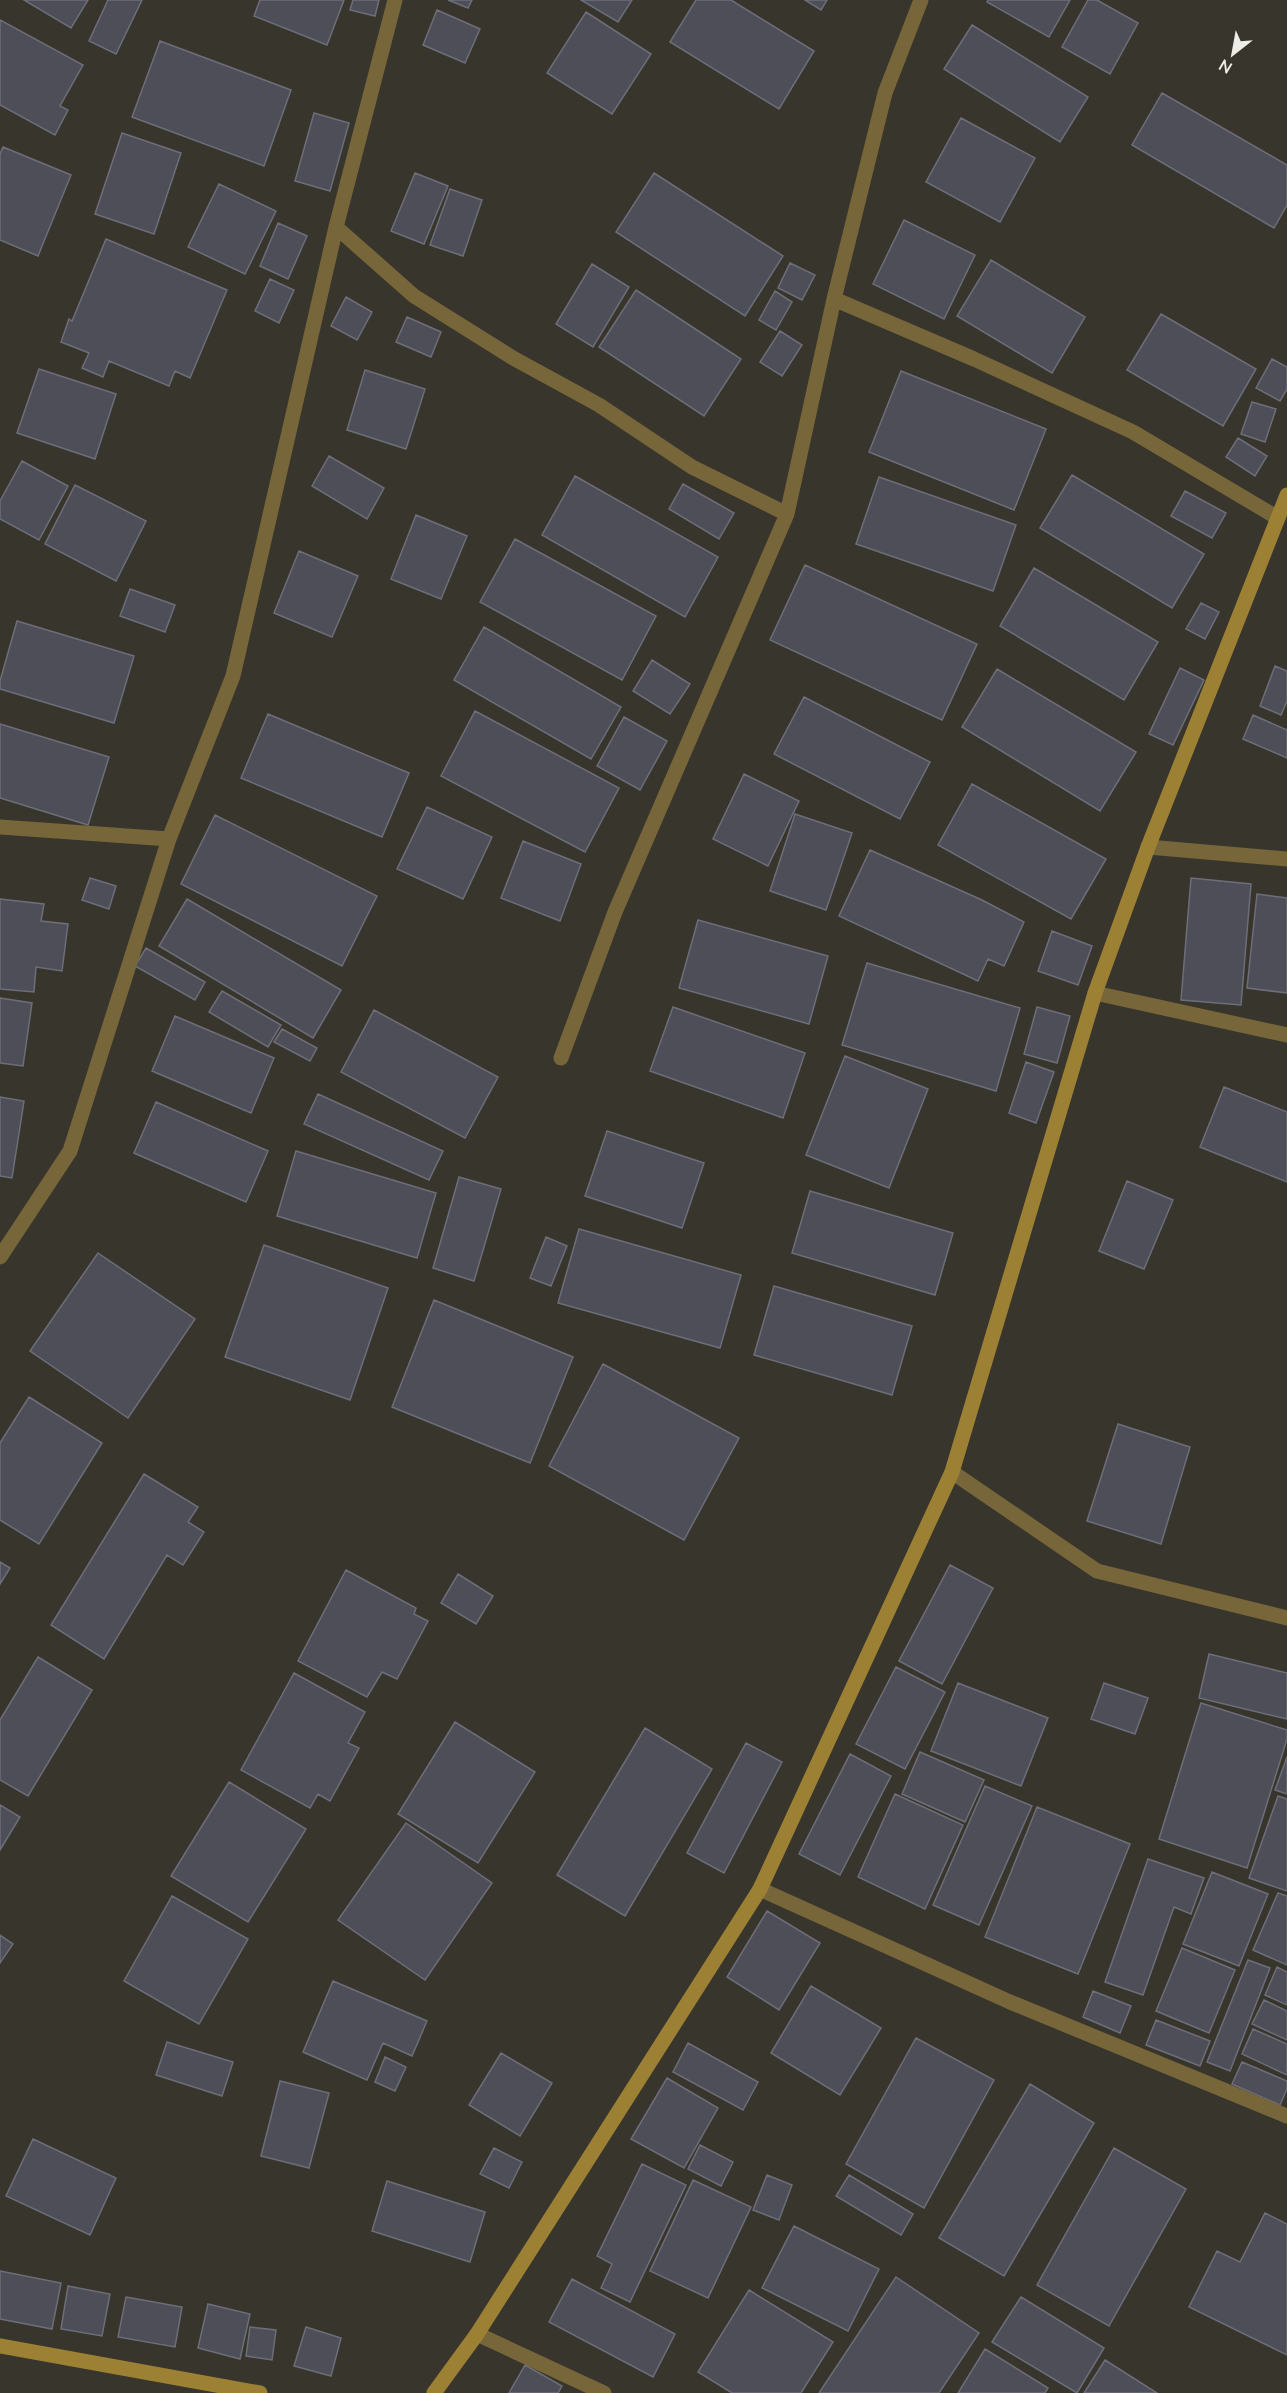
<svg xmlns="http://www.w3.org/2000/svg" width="1287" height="2393" font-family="'Nunito Sans',sans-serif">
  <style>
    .building { fill: #4e4e58; stroke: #6d6e79; stroke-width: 1.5 }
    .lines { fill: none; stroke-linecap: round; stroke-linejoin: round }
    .street { stroke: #77663a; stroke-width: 15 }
    .secondary { stroke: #9c8135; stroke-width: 15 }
  </style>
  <rect width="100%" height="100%" fill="#38352c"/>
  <path class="building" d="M24 0H88L71 28Z
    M108 0H142L116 54 89 41Z
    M260 0H344L327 45 254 16Z
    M353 0H379L375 16 350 10Z
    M448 0H472L468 8Z
    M581 0H632L618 22Z
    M696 0H731L814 51 779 109 670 42Z
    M805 0H827L821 10Z
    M988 0H1070L1049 37 987 2Z
    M1088 0H1097L1138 23 1110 74 1062 47Z
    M437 10 480 29 465 63 423 45Z
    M586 12 651 54 612 114 547 73Z
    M0 20 83 65 60 106 68 110 55 135 0 105Z
    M972 25 1088 97 1060 142 944 69Z
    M160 41 291 90 264 166 132 117Z
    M1162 93 1287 165V205L1274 228 1132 145Z
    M314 113 349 123 330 191 295 181Z
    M961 118 1035 158 1000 222 926 182Z
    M122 133 181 153 154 234 95 214Z
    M3 147 71 175 38 256 0 240V154Z
    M415 173 448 186 424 244 391 231Z
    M654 173 783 256 745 316 616 232Z
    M219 184 276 211 245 274 188 247Z
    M450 189 482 200 463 256 430 245Z
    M904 220 975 255 944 319 873 284Z
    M278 223 307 236 288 279 260 266Z
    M106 239 227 290 190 378 175 371 169 386 109 361 103 377 82 368 89 353 61 342 69 319 72 321Z
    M991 260 1085 317 1052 373 957 316Z
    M790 263 815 275 802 300 778 288Z
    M592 264 629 287 593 347 556 324Z
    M270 279 294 290 279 323 255 311Z
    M636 290 741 359 704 416 599 347Z
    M775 291 792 302 776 330 759 320Z
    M346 297 372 312 357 340 331 326Z
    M1161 314 1256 369 1223 426 1127 370Z
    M407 317 441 332 431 357 396 342Z
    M780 331 802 345 782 376 760 362Z
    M1272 359 1287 367V389L1280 401 1256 388Z
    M39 369 116 394 95 459 17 433Z
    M365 370 425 389 406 449 347 430Z
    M901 371 1046 429 1014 510 869 452Z
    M1252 402 1276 409 1265 442 1241 434Z
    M1238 438 1267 456 1255 476 1226 457Z
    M329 456 384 488 367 519 312 486Z
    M22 461 68 486 39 540 0 519V501Z
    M1072 475 1204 554 1172 608 1040 528Z
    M575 476 718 557 685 617 542 535Z
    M879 477 1016 525 993 591 856 544Z
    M683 484 734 513 719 539 669 509Z
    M75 485 146 521 116 581 45 544Z
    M1185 491 1226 513 1212 538 1171 516Z
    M416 515 467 536 441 599 391 579Z
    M515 539 656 616 622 680 480 602Z
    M299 551 358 576 332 637 274 613Z
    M805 565 977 644 942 720 770 640Z
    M1034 568 1158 642 1124 700 1000 626Z
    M130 589 175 605 165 632 120 616Z
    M1201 603 1219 612 1205 639 1186 629Z
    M17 621 134 656 114 723 0 689V681Z
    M484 627 621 707 591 759 454 680Z
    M652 660 690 684 670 714 633 691Z
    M1275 666 1287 671V701L1281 715 1260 706Z
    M1180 668 1204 680 1173 745 1149 734Z
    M997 669 1136 752 1100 811 962 727Z
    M804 697 930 762 900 819 774 754Z
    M475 711 619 788 585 852 441 776Z
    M268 714 409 773 382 837 241 778Z
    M1253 715 1287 730V758L1243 739Z
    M624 717 667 741 640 790 597 766Z
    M0 724 109 757 88 825 0 798Z
    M744 774 799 801 768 866 713 839Z
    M972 784 1106 859 1071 919 938 845Z
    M427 807 492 837 463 899 397 869Z
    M795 814 852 833 826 910 770 891Z
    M215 815 377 896 342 966 181 884Z
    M523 841 581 864 560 921 501 898Z
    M870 850 982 900 1024 922 1004 966 988 959 978 981 839 916Z
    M90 878 116 886 109 909 82 900Z
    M1191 878 1251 884 1241 1005 1181 1000Z
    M1257 894 1287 898V993L1247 988Z
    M0 899 44 904 41 921 68 924 62 971 36 967 34 992 0 989Z
    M187 899 341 990 313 1038 159 946Z
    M698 920 828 956 809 1024 679 988Z
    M1052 931 1092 946 1078 985 1038 971Z
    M146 948 205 982 195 1000 135 966Z
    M867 963 1020 1008 996 1091 842 1045Z
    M222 991 281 1025 268 1047 209 1012Z
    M0 998 32 1003 23 1066 0 1063Z
    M673 1007 805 1053 783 1118 650 1071Z
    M1037 1007 1070 1016 1057 1063 1024 1054Z
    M374 1010 498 1077 465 1138 341 1072Z
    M175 1016 274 1058 251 1113 152 1071Z
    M282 1029 317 1048 310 1061 274 1042Z
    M845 1056 928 1089 889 1188 806 1155Z
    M1026 1062 1054 1072 1036 1123 1009 1113Z
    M1224 1087 1287 1112V1182L1200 1147Z
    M318 1094 443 1151 429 1180 304 1124Z
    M0 1097 24 1101 12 1178 0 1176Z
    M156 1102 268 1151 246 1202 134 1153Z
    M607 1131 704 1163 682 1228 585 1196Z
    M296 1151 436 1193 417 1258 277 1216Z
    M459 1177 501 1189 474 1281 433 1268Z
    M1127 1181 1173 1200 1144 1269 1099 1251Z
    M810 1191 953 1233 935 1295 792 1253Z
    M579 1229 741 1275 720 1348 558 1303Z
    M546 1237 567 1246 551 1286 530 1278Z
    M264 1245 388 1288 350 1400 225 1357Z
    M98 1253 195 1319 128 1418 30 1351Z
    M774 1286 912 1326 892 1395 754 1355Z
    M434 1300 573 1357 530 1463 392 1407Z
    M603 1364 739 1438 684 1540 549 1466Z
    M29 1397 102 1443 39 1544 0 1520V1443Z
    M1118 1424 1190 1447 1161 1544 1087 1521Z
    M144 1474 198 1507 188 1522 204 1532 183 1565 167 1555 104 1659 51 1625Z
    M0 1562 10 1568 0 1584Z
    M950 1565 993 1588 942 1684 899 1661Z
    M346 1570 416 1608 414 1614 428 1621 397 1679 382 1672 367 1697 298 1661Z
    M458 1574 493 1596 476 1624 441 1603Z
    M1209 1654 1287 1673V1719L1199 1698Z
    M38 1657 92 1690 28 1796 0 1780V1720Z
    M896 1667 945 1692 905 1769 856 1744Z
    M294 1673 365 1712 348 1743 359 1748 330 1801 318 1794 310 1808 241 1770Z
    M958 1683 1048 1718 1021 1786 931 1751Z
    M1104 1683 1148 1698 1135 1734 1091 1719Z
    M1201 1703 1287 1730V1739L1247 1868 1159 1839Z
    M455 1722 535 1772 478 1863 398 1814Z
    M645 1728 712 1769 625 1916 557 1875Z
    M746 1743 782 1762 724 1873 687 1853Z
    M920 1752 984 1780 965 1822 902 1794Z
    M850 1754 891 1776 840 1875 799 1854Z
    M1287 1757V1794L1275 1790Z
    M229 1782 306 1829 248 1922 171 1876Z
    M985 1786 1032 1806 979 1925 933 1905Z
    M895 1794 963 1825 925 1909 858 1877Z
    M1278 1796 1287 1799V1891L1249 1878Z
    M0 1805 20 1817 0 1850Z
    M1037 1807 1130 1844 1078 1974 985 1937Z
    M406 1823 492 1883 425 1980 338 1920Z
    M1148 1859 1204 1878 1191 1914 1174 1907 1143 1995 1105 1982Z
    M1212 1872 1268 1894 1239 1966 1183 1944Z
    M1278 1893 1287 1896V1965L1253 1950Z
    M172 1896 248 1939 199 2024 124 1981Z
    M767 1911 820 1943 779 2010 727 1977Z
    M0 1935 13 1944 0 1963Z
    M1182 1948 1235 1970 1209 2033 1156 2011Z
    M1248 1960 1270 1968 1230 2071 1207 2062Z
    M1277 1967 1287 1972V2005L1265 1995Z
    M333 1981 427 2021 412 2056 383 2043 367 2080 303 2052Z
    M811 1986 881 2028 840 2095 771 2053Z
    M1093 1991 1131 2006 1120 2033 1083 2017Z
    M1264 2000 1287 2011V2040L1252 2024Z
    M1156 2020 1210 2041 1200 2066 1146 2045Z
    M1253 2029 1287 2044V2075L1242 2054Z
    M916 2038 994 2080 924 2208 846 2164Z
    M167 2042 233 2062 222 2096 156 2075Z
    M688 2043 758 2082 743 2110 673 2072Z
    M501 2053 552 2083 520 2136 469 2105Z
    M385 2057 406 2067 395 2091 375 2082Z
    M1242 2062 1287 2081V2089L1280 2105 1232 2084Z
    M667 2078 718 2108 684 2168 631 2139Z
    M280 2081 329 2093 309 2168 261 2156Z
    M1030 2084 1094 2123 1004 2276 939 2238Z
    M33 2139 116 2178 90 2235 6 2196Z
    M700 2145 733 2162 721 2186 688 2169Z
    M494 2148 522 2162 509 2188 480 2174Z
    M1114 2148 1186 2189 1109 2326 1037 2285Z
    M642 2164 686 2185 630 2302 601 2288 612 2264 597 2256Z
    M767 2175 792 2185 779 2220 753 2210Z
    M849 2175 913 2214 901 2235 836 2196Z
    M693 2180 751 2207 708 2298 650 2271Z
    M387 2181 485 2212 470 2262 372 2231Z
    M1265 2213 1287 2224V2355L1189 2307 1217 2251 1240 2262Z
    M794 2226 879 2269 848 2331 762 2288Z
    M0 2271 61 2283 52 2329 0 2319Z
    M896 2277 979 2333 939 2393H819Z
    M572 2279 675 2334 653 2377 549 2322Z
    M68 2286 110 2294 102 2336 61 2329Z
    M749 2290 833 2342 801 2393H732L698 2372Z
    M126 2297 182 2307 175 2347 118 2337Z
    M1021 2297 1104 2348 1077 2393 992 2342Z
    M208 2304 250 2314 240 2359 198 2348Z
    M250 2327 276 2330 272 2360 246 2356Z
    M306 2327 341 2338 331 2376 294 2366Z
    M985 2349 1048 2388 1045 2393H958Z
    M1105 2360 1157 2393H1084Z
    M525 2365 562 2386 558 2393H509Z"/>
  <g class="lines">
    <path class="street" d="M336 227 414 296 513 358 599 405 692 467 787 514
      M834 299 974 359 1133 432 1278 518
      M0 827 169 839
      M1148 847 1287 859
      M1095 993 1287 1035
      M561 1058 615 912 787 514 834 299 885 93 921 0
      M0 1257 70 1151 169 839 233 676 336 227 395 0
      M952 1472 1097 1571 1287 1618
      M760 1889 1010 2002 1287 2116
      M477 2334 604 2393"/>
    <path class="secondary" d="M0 2346 260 2393
      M434 2393 477 2334 760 1889 952 1472 1095 993 1148 847 1287 495"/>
  </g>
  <g transform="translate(1233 54) rotate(211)" stroke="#38352c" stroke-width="4.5" paint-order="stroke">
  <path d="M0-4.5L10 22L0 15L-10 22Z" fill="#eeece6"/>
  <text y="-9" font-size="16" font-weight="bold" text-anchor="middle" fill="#eeece6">N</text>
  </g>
</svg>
